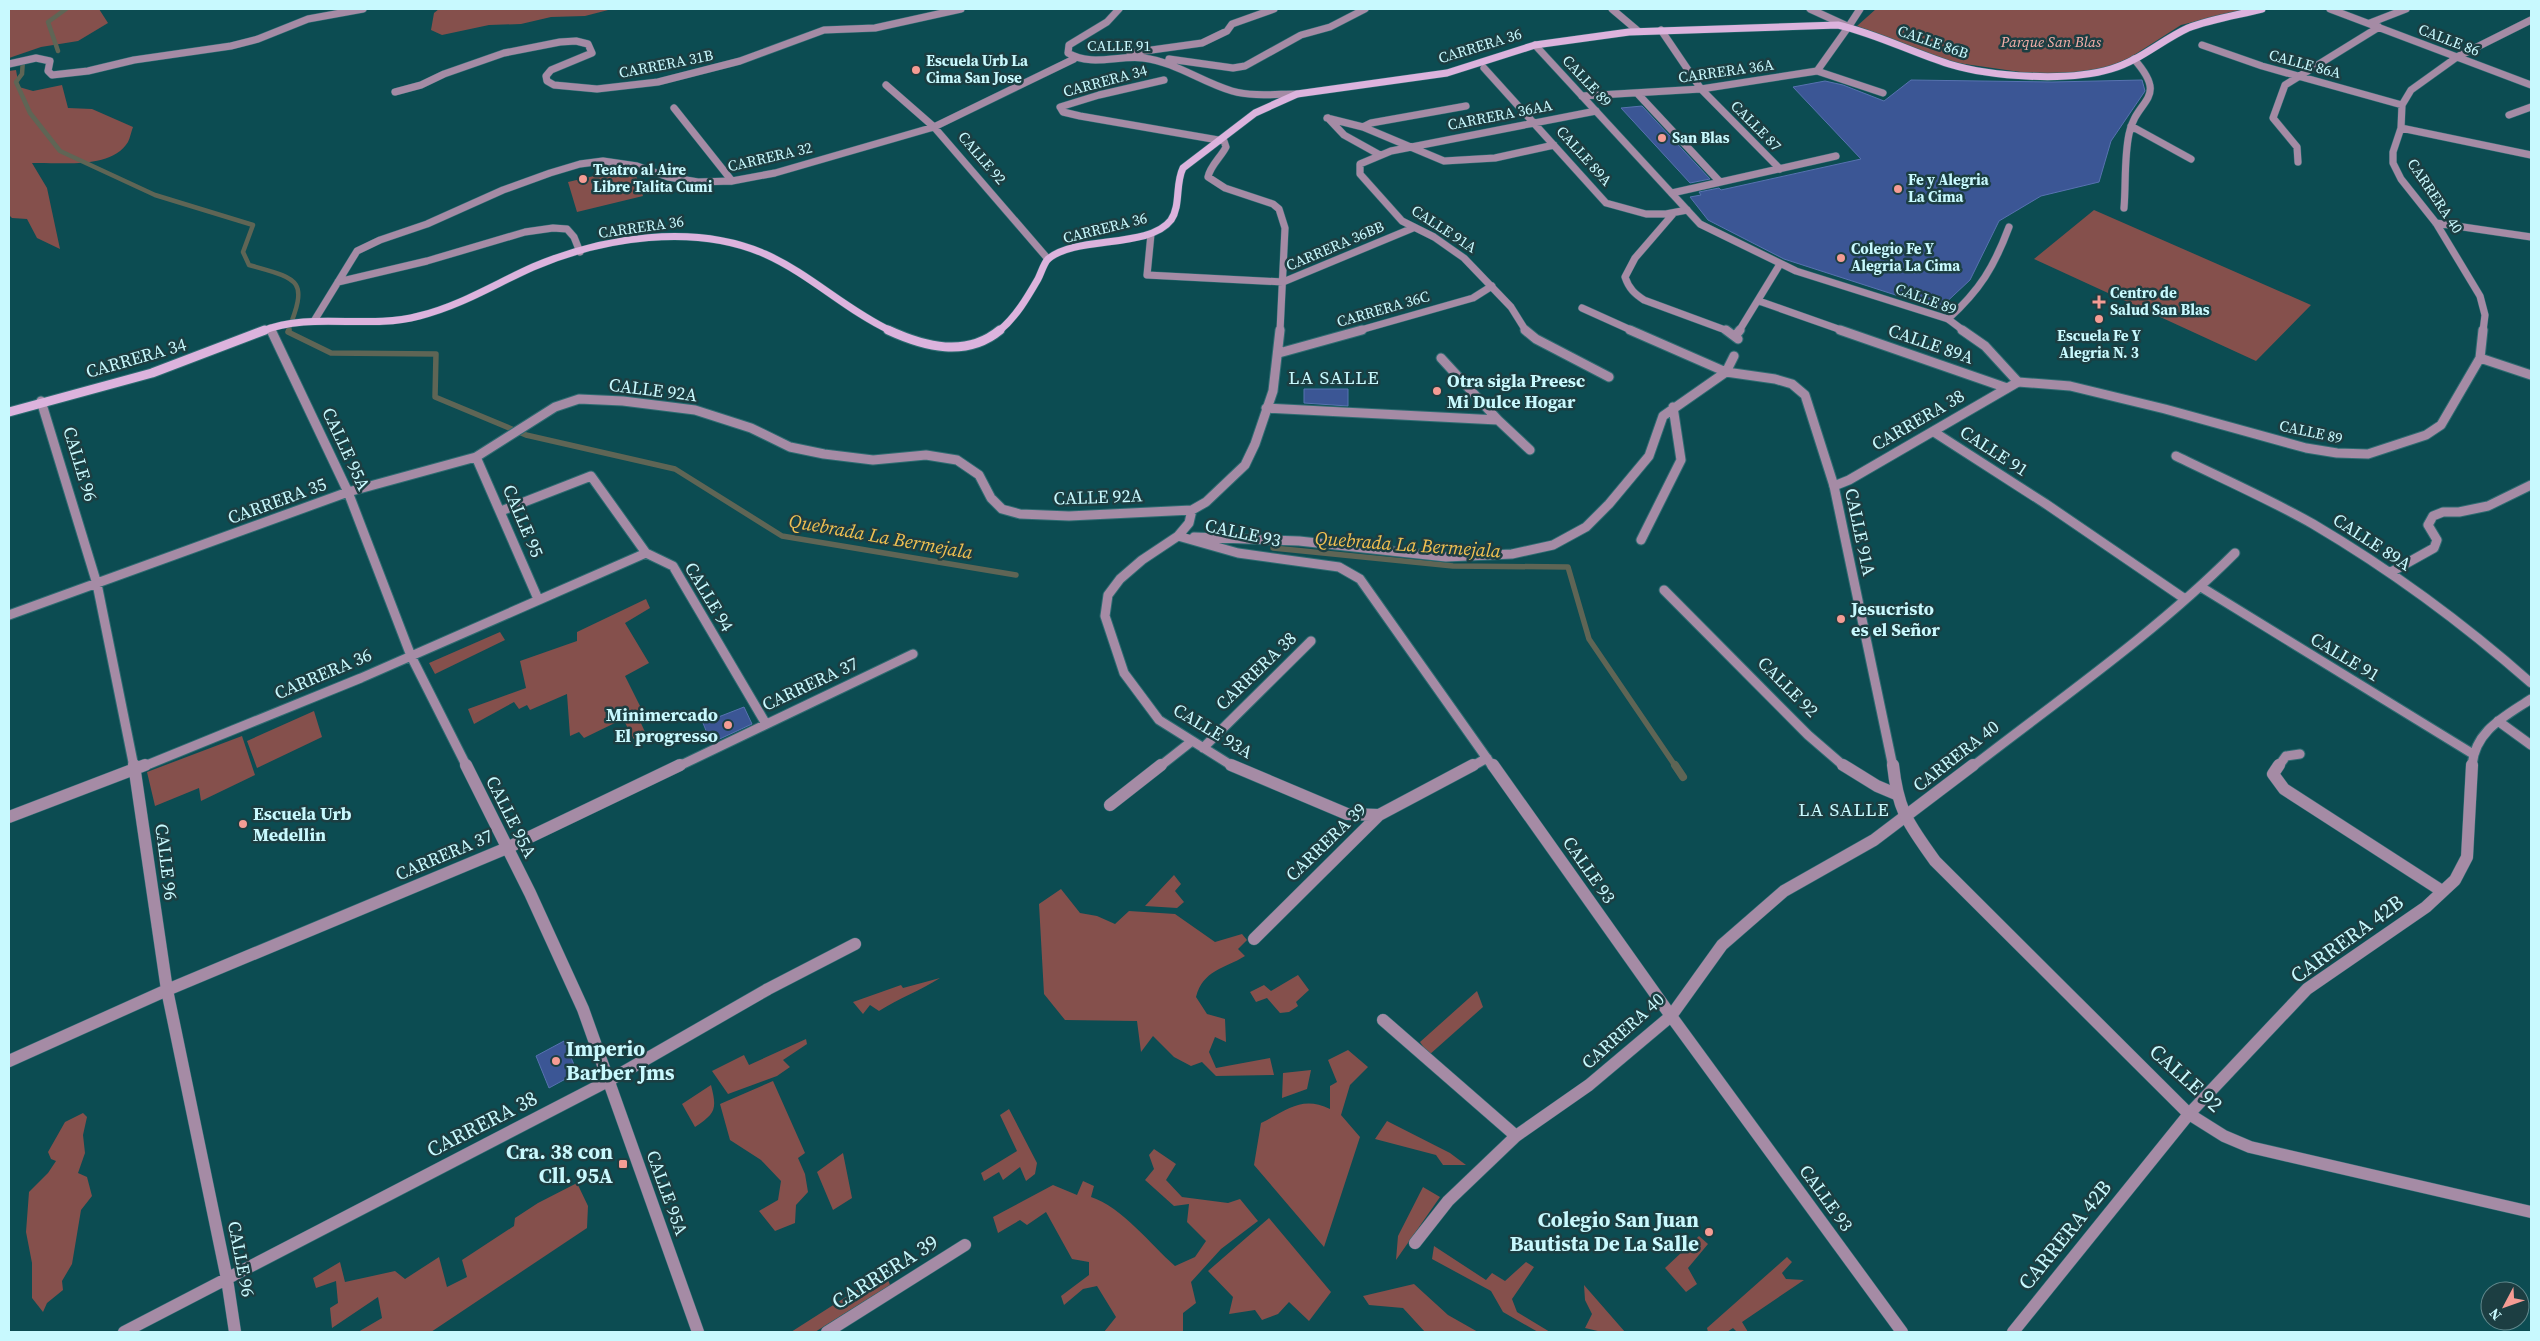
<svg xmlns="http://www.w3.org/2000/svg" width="2540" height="1341" font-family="'Source Serif 4',serif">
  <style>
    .green { fill: #85504c }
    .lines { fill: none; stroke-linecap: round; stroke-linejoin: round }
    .stream-far2 { stroke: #5f6555; stroke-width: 4.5 }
    .stream-far1 { stroke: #5f6555; stroke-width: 5.5 }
    .stream { stroke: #5f6555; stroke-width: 8 }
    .building { fill: #3b5695; stroke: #5772b0 }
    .pedestrian-casing { stroke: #2e6b71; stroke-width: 11 }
    .minor-far2-casing { stroke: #2e6b71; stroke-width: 8 }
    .minor-far1-casing { stroke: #2e6b71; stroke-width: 11 }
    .minor-casing { stroke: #2e6b71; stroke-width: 13 }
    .tertiary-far2-casing { stroke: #2e6b71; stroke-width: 8 }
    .tertiary-far1-casing { stroke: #2e6b71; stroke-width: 11 }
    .tertiary-casing { stroke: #2e6b71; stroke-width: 13 }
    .secondary-far1-casing { stroke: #2e6b71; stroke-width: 8 }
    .secondary-casing { stroke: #2e6b71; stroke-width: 11 }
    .pedestrian { stroke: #a58ba5; stroke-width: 9 }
    .minor-far2 { stroke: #a58ba5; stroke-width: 7 }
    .minor-far1 { stroke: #a58ba5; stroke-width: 9 }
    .minor { stroke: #a58ba5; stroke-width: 12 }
    .tertiary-far2 { stroke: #a58ba5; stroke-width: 7 }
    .tertiary-far1 { stroke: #a58ba5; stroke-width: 9 }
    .tertiary { stroke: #a58ba5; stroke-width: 12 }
    .secondary-far1 { stroke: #dcb3dd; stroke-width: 7 }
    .secondary { stroke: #dcb3dd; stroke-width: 9 }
    .poi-dot { fill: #f59c94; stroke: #1c3e42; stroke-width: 2 }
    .labels { text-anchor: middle; stroke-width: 5; stroke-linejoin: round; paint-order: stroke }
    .far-street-label { font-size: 15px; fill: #c8f9fe; stroke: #1c3e42 }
    .far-park-label { font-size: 15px; font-style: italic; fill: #f5b0aa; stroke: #1c3e42 }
    .far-poi-label { font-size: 15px; font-weight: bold; fill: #c8f9fe; stroke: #1c3e42; text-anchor: start }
    .street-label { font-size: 18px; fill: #c8f9fe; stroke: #1c3e42 }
    .poi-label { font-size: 18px; font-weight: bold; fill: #c8f9fe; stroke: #1c3e42; text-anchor: start }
    .neighbourhood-label { font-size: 19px; letter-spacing: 1px; fill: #c8f9fe; stroke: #1c3e42 }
    .water-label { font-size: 19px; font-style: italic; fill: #f0c052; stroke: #1c3e42 }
    .near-street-label { font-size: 21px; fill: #c8f9fe; stroke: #1c3e42 }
    .near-poi-label { font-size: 21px; font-weight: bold; fill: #c8f9fe; stroke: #1c3e42; text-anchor: end }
  </style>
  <rect width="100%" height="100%" fill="#0c4c52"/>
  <path class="green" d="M9 9H99L108 23 78 41 41 47 9 58Z
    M439 9H612L585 16 551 17 521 24 489 25 442 35 431 30 434 13Z
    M1876 9H2246L2181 25 2131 57 2108 67 2079 73 2040 75 1951 62 1857 26Z
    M16 70 19 87 33 91 62 85 68 108 92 109 133 127C131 132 130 138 128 142 111 170 59 162 32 163L47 188 60 249 37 238 27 219 12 218 9 215V71Z
    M633 167 643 196 577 212 568 182Z
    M2094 210 2311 305 2256 361 2034 259Z
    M646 599 650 608 625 623 649 663 625 676 641 708 636 712 649 741 637 745 623 719 584 738 579 732 570 736 567 694 530 710 527 705 519 709 514 702 474 724 468 709 526 688 520 661 577 641V632Z
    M500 632 505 640 435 674 429 663Z
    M314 711 322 737 257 768 247 741Z
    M242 736 255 775 201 801 199 788 155 806 147 772Z
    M1174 875 1181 884 1175 891 1184 902 1177 908 1145 906Z
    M1061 889 1080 913 1097 916 1115 924 1129 911 1175 914 1215 942 1242 934 1247 940 1238 949 1245 956C1224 969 1203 970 1196 997L1207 1014 1225 1019 1226 1042 1215 1037 1209 1052 1216 1068 1270 1058 1274 1075 1216 1076 1202 1062 1191 1066 1174 1057 1153 1036 1141 1052 1137 1021 1065 1020 1044 994 1039 904Z
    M1298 975 1309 990 1296 1002 1298 1006 1289 1012 1280 1013 1267 998 1256 1002 1250 992 1264 985 1271 991Z
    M940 978C920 991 899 998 879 1011L870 1005 863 1014 853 1002 901 985 903 988Z
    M1477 991 1483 1007 1429 1055 1420 1042Z
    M806 1039 807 1044 783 1060 790 1067 777 1076 728 1094 712 1071 744 1055 749 1065Z
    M1348 1050 1368 1067 1350 1085 1341 1115 1360 1137 1324 1247 1254 1165 1261 1123C1287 1110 1302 1095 1330 1109V1086L1337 1082 1328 1060Z
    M1311 1070 1307 1089 1282 1098 1283 1073Z
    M773 1081 805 1153 798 1158 805 1174 808 1192 796 1205 795 1223 775 1231 759 1211 778 1200 781 1181 761 1160 730 1140 720 1104Z
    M711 1085C717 1109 716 1113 695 1127L682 1104Z
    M1009 1109 1037 1163 1035 1174 1026 1181 1020 1167 1003 1180 999 1172 984 1181 981 1173 1017 1151 1000 1115Z
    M83 1113 87 1117 83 1135 85 1153 78 1173 87 1177 92 1196 81 1210 72 1264 62 1281 63 1290 47 1303 43 1312 32 1298V1263L26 1232 29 1192 48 1173 56 1161 51 1159 48 1152 65 1122Z
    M1387 1121 1450 1153 1466 1165H1443L1436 1155 1375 1139Z
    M1154 1149 1176 1164 1166 1180 1182 1197 1228 1203 1240 1199 1258 1221 1221 1249 1191 1282 1196 1303 1183 1313V1332H1104L1116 1317 1097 1286 1083 1289 1064 1305 1061 1296 1089 1275V1262L1072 1259 1046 1212 1027 1225 1020 1220 998 1233 993 1217 1053 1185 1077 1195 1083 1181 1094 1186 1091 1197C1122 1207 1151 1245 1175 1266L1195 1257 1206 1241 1187 1222 1189 1204 1174 1206 1145 1180 1154 1169 1149 1155Z
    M843 1153 852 1198 833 1210 817 1172Z
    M577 1183 588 1206 587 1228 431 1332H358L382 1318 378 1297 332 1328 330 1308 338 1303 336 1281 316 1288 313 1278 340 1262 345 1282 395 1271 405 1279 439 1257 447 1287 467 1277 462 1260 514 1226 515 1218 538 1203Z
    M1423 1187 1440 1197 1396 1260 1398 1236Z
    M1269 1218 1331 1292 1309 1321 1289 1302 1278 1314 1262 1320 1255 1310 1229 1314 1233 1297 1208 1271Z
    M1699 1236 1708 1244 1688 1268 1697 1284 1686 1292 1665 1268Z
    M1434 1246 1486 1280 1492 1273 1505 1281 1526 1262 1534 1267 1512 1299 1517 1312 1550 1332H1538L1503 1312 1491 1291 1432 1259Z
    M1787 1257 1792 1262 1782 1273 1786 1279 1804 1280 1742 1322 1748 1332H1737L1733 1328 1727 1332H1708L1707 1328Z
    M885 1272 890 1285 815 1332H791Z
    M1414 1284 1448 1315 1478 1332H1425L1403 1308 1369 1305 1363 1296Z
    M1584 1285 1625 1332H1602L1585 1328 1592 1314 1585 1300Z"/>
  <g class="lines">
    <path class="stream-far2" d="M58 51 48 22 66 9
      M23 60 22 74 16 82 30 113 60 151 155 195 253 225 243 252 249 265C299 279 309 279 288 331"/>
    <path class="stream-far1" d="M289 330 288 332 331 353 436 354 435 397 526 435 675 469 782 536 1016 575
      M1273 548 1453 566 1568 567 1589 639 1676 767"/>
    <path class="stream" d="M1675 765 1683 777"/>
  </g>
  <path class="building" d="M1911 80 2052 82 2142 80 2145 91 2111 141 2099 182 2041 196 1999 221 1970 280 1939 309 1784 259 1708 220 1690 197 1701 195 1699 192 1719 188 1721 190 1861 159 1793 87 1825 81 1843 85 1884 101Z
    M1642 106 1710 179 1690 183 1621 108Z
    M1304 389H1348V406L1304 403Z
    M744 707 752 724 711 743 703 723Z
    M564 1041 575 1067 571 1076 549 1088 536 1056Z"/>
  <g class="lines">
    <defs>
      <path id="pedestrian" d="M2498 721 2531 745"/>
      <path id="minor-far2" d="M1119 9 1107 22 1069 45 1068 53C1091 67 1118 55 1143 58 1176 62 1201 82 1232 91 1253 97 1276 94 1297 94
        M1612 9 1638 31
        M1810 9 1845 25
        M2330 9 2531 85
        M2370 23 2406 9
        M1661 30 1701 89 1780 169
        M2202 45 2262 66 2402 105
        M1130 53 1202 43 1227 31 1232 24 1274 9
        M1169 59 1233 68 1245 66 1301 35 1330 27 1365 9
        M9 64 36 58 50 61 48 71 52 75 88 71 134 60 231 46 258 39 308 19 363 9
        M1484 68 1606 203 1646 214H1666L1687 210
        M1817 71 1883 93
        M1164 80 1099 95 1060 107 1063 112 1080 116 1224 141 1226 147C1221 157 1210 166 1208 177L1225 188 1273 204 1279 209 1285 228 1280 331
        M886 85 934 127 1048 259
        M395 92 421 85 444 74 504 53 560 42 576 41 588 44 592 53 551 70 546 76 547 81 554 85 597 89 658 82 740 61 824 30 875 28 961 9
        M1637 93 1720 182
        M1582 96 1701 89 1817 71 1849 26
        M674 108 732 181
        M2509 115 2531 107
        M1327 118 1363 127 1444 161 1495 158 1554 145
        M1328 118 1344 135 1380 155
        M2131 126 2191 159
        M1363 127 1371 123 1466 106
        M2401 128 2531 155
        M2298 162 2297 147 2273 118 2285 85 2379 27
        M1672 193 1836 156
        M2124 208C2126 184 2124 158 2129 134 2136 98 2170 100 2134 59
        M1673 214 1635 258 1625 277C1629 289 1635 294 1644 300L1728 331
        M2436 223 2531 237
        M1151 234 1147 275 1283 282 1413 228
        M338 282 427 261 525 232 553 228 567 229 574 237 580 252
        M1759 301 1844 331
        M1582 308 1633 331
        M1948 319C1980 290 1994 267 2009 227
        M314 321 357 251 380 240 427 224 503 190 550 173 580 164 603 161 637 166 668 177 698 182 732 181 775 173 934 127 1074 59
        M270 328 271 331
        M1357 331 1473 298 1492 286
        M1526 331 1511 307 1464 258 1434 237 1402 221 1360 174V164L1391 151 1596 111
        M1739 331 1780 264
        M2483 331 2485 315 2480 296 2436 223 2401 179 2393 163V152L2401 128 2402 105 2411 90 2457 57 2531 20"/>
      <path id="minor-far1" d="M271 330 348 492 411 656 467 767
        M1525 330 1536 339 1609 377
        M1630 330 1726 372 1775 379 1792 384 1805 395 1834 486
        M1726 330 1738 339
        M1840 330 2007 388
        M1736 335 1740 330
        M1279 353 1362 330
        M1441 358 1498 420 1530 450
        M2480 358 2531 375
        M2018 382 2070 386 2165 409 2306 448 2337 453 2368 454 2426 435 2441 425 2480 358 2483 330
        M41 401 97 584 134 767
        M1266 408 1498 420
        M1934 432 2046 504 2185 599
        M2176 456C2221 478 2269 499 2313 524 2391 570 2463 623 2531 683
        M476 457 538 599
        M1192 510 1189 523 1178 536 1142 560 1120 579 1108 595 1105 616 1124 673 1159 720 1234 767
        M501 511 591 476 646 553 673 566 766 724
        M1178 536 1238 553 1339 567 1360 579 1493 767
        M1194 537 1299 541 1446 557 1512 554 1553 545 1586 527 1609 504 1649 456 1663 416 1726 372 1734 356
        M1641 540 1681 460 1673 407
        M2391 572 2434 548 2437 540 2428 525 2433 516 2443 512H2459L2488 506 2531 485
        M2201 587 2473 754
        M1664 590 1808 735 1845 767
        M9 615 348 492 476 457 555 407 579 399 623 401 695 410 751 428 790 447 824 454 873 460 926 455 957 460 979 475 991 498 1002 509 1020 514 1069 516 1192 510 1206 502 1245 465 1255 444 1273 391 1280 330
        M1203 748 1311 641
        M142 767 361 678 646 553
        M677 767 913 654
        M1159 767 1192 741
        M1471 767 1487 758
        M1972 767C2061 698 2155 633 2235 553
        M2278 767 2286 756 2300 754
        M2472 767C2474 731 2504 717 2531 699"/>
      <path id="minor" d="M134 765 167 990 227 1279 235 1332
        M466 765 530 893 583 1009 698 1332
        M1231 765 1347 814 1379 815
        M1493 765 1671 1016 1902 1332
        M1843 765 1877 786 1896 794
        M2279 765 2273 774 2284 789 2442 891
        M1110 805 1161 765
        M9 817 145 765
        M1254 939 1379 815 1473 765
        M1383 1020 1516 1136
        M9 1061 167 990 507 848 680 765
        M1415 1243 1448 1201 1516 1136 1589 1085 1671 1016 1722 945 1784 891 1874 840 1973 765
        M124 1332 608 1081 768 989 855 944
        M827 1332 965 1245
        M2013 1332 2189 1114 2307 989 2426 907 2455 880 2467 857 2472 765"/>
      <path id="tertiary-far2" d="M1849 26 1860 9
        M1535 45 1700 224 1796 271 1948 319 1964 331"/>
      <path id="tertiary-far1" d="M1893 767 1834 486 1849 480 2018 382 1985 346 1962 330"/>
      <path id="tertiary" d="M1893 765C1898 812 1909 824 1935 861L2189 1114 2224 1136 2250 1147 2531 1212"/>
      <path id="secondary-far1" d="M262 331C312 311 367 330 419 316 460 306 495 284 533 267 603 237 694 223 765 254 810 274 846 310 891 331
        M999 331C1016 317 1027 298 1038 279 1041 273 1044 263 1048 259 1076 235 1149 249 1171 220 1181 205 1175 184 1183 168L1255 113 1297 94 1447 73 1535 45 1629 32 1838 25C1877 34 1911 52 1949 64 1992 77 2068 82 2111 69 2139 61 2162 40 2188 28 2211 19 2238 15 2262 9"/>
      <path id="secondary" d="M888 330C925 347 966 358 1000 330
        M9 412 152 373 265 330"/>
    </defs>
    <use href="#pedestrian" class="pedestrian-casing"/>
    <use href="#minor-far2" class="minor-far2-casing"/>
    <use href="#minor-far1" class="minor-far1-casing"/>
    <use href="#minor" class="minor-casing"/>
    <use href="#tertiary-far2" class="tertiary-far2-casing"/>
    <use href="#tertiary-far1" class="tertiary-far1-casing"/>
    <use href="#tertiary" class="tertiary-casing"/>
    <use href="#secondary-far1" class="secondary-far1-casing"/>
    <use href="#secondary" class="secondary-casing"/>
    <use href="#pedestrian" class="pedestrian"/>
    <use href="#minor-far2" class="minor-far2"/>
    <use href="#minor-far1" class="minor-far1"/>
    <use href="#minor" class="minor"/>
    <use href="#tertiary-far2" class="tertiary-far2"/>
    <use href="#tertiary-far1" class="tertiary-far1"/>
    <use href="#tertiary" class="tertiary"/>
    <use href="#secondary-far1" class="secondary-far1"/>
    <use href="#secondary" class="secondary"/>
  </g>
  <g class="poi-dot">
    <circle cx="916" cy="70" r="5"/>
    <circle cx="1662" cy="138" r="5"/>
    <circle cx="583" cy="179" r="5"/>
    <circle cx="1898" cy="189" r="5"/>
    <circle cx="1841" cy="258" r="5"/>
    <path d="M2096.5 294.5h5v5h5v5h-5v5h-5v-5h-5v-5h5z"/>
    <circle cx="2099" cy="319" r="5"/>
    <circle cx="1437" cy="391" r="5"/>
    <circle cx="1841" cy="619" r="5"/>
    <circle cx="728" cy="725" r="5"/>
    <circle cx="243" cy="824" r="5"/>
    <circle cx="556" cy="1061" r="5"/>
    <rect x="618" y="1159" width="10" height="10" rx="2.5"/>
    <circle cx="1709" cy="1232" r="5"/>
  </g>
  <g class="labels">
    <g class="far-street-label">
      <text transform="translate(2449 40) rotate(21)" y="5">CALLE 86</text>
      <text transform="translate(1933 42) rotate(19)" y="5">CALLE 86B</text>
      <text x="1119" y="51">CALLE 91</text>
      <text transform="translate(1480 46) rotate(-17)" y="5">CARRERA 36</text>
      <text transform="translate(666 64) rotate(-11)" y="5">CARRERA 31B</text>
      <text transform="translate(2305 64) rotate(15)" y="5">CALLE 86A</text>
      <text transform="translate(1726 71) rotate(-8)" y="5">CARRERA 36A</text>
      <text transform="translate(1105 81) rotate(-15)" y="5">CARRERA 34</text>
      <text transform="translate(1587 81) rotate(47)" y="5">CALLE 89</text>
      <text transform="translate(1500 115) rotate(-11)" y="5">CARRERA 36AA</text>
      <text transform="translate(1756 126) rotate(45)" y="5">CALLE 87</text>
      <text transform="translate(1584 156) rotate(48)" y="5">CALLE 89A</text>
      <text transform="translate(770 157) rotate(-13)" y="5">CARRERA 32</text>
      <text transform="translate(982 158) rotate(49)" y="5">CALLE 92</text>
      <text transform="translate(2435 196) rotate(56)" y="5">CARRERA 40</text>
      <text transform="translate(641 227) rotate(-8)" y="5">CARRERA 36</text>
      <text transform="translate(1105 228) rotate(-14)" y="5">CARRERA 36</text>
      <text transform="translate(1444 229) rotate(33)" y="5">CALLE 91A</text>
      <text transform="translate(1335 246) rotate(-23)" y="5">CARRERA 36BB</text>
      <text transform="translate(1926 299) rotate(20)" y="5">CALLE 89</text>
      <text transform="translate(1383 309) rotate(-16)" y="5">CARRERA 36C</text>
      <text transform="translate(2311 432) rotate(12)" y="5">CALLE 89</text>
    </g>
    <g class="far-park-label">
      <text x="2051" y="47">Parque San Blas</text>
    </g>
    <g class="far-poi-label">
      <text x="926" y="66">Escuela Urb La<tspan x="926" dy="17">Cima San Jose</tspan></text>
      <text x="1672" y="143">San Blas</text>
      <text x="593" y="175">Teatro al Aire<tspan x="593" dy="17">Libre Talita Cumi</tspan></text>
      <text x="1908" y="185">Fe y Alegria<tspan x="1908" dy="17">La Cima</tspan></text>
      <text x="1851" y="254">Colegio Fe Y<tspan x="1851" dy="17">Alegria La Cima</tspan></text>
      <text x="2110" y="298">Centro de<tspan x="2110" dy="17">Salud San Blas</tspan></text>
      <text x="2099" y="341" text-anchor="middle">Escuela Fe Y<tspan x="2099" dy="17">Alegria N. 3</tspan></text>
    </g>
    <g class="street-label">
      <text transform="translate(1931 344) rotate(19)" y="6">CALLE 89A</text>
      <text transform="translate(136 358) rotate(-16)" y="6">CARRERA 34</text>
      <text transform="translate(653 390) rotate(7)" y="6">CALLE 92A</text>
      <text transform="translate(1918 420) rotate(-30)" y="6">CARRERA 38</text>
      <text transform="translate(346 449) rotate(65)" y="6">CALLE 95A</text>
      <text transform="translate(1994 451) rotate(33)" y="6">CALLE 91</text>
      <text transform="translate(80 464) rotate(73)" y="6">CALLE 96</text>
      <text transform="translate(1098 497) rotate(-2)" y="6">CALLE 92A</text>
      <text transform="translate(277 501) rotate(-20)" y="6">CARRERA 35</text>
      <text transform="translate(523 521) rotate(67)" y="6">CALLE 95</text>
      <text transform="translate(1860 532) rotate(78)" y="6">CALLE 91A</text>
      <text transform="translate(1243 533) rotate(12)" y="6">CALLE 93</text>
      <text transform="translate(2372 542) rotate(33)" y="6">CALLE 89A</text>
      <text transform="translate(709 597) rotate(59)" y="6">CALLE 94</text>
      <text transform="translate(2345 657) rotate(31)" y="6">CALLE 91</text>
      <text transform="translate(1256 671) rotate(-44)" y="6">CARRERA 38</text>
      <text transform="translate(323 674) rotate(-23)" y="6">CARRERA 36</text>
      <text transform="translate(810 684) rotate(-25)" y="6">CARRERA 37</text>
      <text transform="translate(1788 687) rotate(45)" y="6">CALLE 92</text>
      <text transform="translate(1213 731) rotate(31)" y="6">CALLE 93A</text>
      <text transform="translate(1956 756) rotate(-38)" y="6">CARRERA 40</text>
      <text transform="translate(511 817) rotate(63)" y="6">CALLE 95A</text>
      <text transform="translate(1326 842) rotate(-44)" y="6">CARRERA 39</text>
      <text transform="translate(444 855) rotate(-23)" y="6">CARRERA 37</text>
      <text transform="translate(166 862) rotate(83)" y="6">CALLE 96</text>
      <text transform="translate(1589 870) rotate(55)" y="6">CALLE 93</text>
      <text transform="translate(1623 1031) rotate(-42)" y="6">CARRERA 40</text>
      <text transform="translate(667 1193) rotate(70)" y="6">CALLE 95A</text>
      <text transform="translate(1826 1198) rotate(54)" y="6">CALLE 93</text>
      <text transform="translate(241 1259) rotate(79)" y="6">CALLE 96</text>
    </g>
    <g class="poi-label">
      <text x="1447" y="387">Otra sigla Preesc<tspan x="1447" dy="21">Mi Dulce Hogar</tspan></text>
      <text x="1851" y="615">Jesucristo<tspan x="1851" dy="21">es el Señor</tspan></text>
      <text x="718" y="721" text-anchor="end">Minimercado<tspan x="718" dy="21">El progresso</tspan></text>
      <text x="253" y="820">Escuela Urb<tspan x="253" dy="21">Medellin</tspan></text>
    </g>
    <g class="neighbourhood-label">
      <text x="1334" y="384">LA SALLE</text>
      <text x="1844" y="816">LA SALLE</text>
    </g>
    <g class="water-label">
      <text transform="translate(881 536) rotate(10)" y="7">Quebrada La Bermejala</text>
      <text transform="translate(1408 544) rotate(4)" y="7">Quebrada La Bermejala</text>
    </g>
    <g class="near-street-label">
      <text transform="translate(2347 939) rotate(-36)" y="7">CARRERA 42B</text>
      <text transform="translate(2186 1078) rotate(42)" y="7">CALLE 92</text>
      <text transform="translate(482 1124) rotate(-27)" y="7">CARRERA 38</text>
      <text transform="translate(2065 1235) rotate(-51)" y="7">CARRERA 42B</text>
      <text transform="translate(885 1272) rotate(-32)" y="7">CARRERA 39</text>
    </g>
    <g class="near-poi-label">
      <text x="566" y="1056" text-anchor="start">Imperio<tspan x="566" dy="24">Barber Jms</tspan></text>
      <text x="613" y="1159">Cra. 38 con<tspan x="613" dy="24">Cll. 95A</tspan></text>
      <text x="1699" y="1227">Colegio San Juan<tspan x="1699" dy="24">Bautista De La Salle</tspan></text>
    </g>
  </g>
  <rect width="2540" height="1341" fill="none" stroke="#c8f9fe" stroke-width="20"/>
  <g transform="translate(2505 1306) rotate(229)"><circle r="24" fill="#1c3e42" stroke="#61898d"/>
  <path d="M0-4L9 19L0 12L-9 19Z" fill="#f59c94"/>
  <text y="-8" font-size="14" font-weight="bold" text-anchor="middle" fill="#c8f9fe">N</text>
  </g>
</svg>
